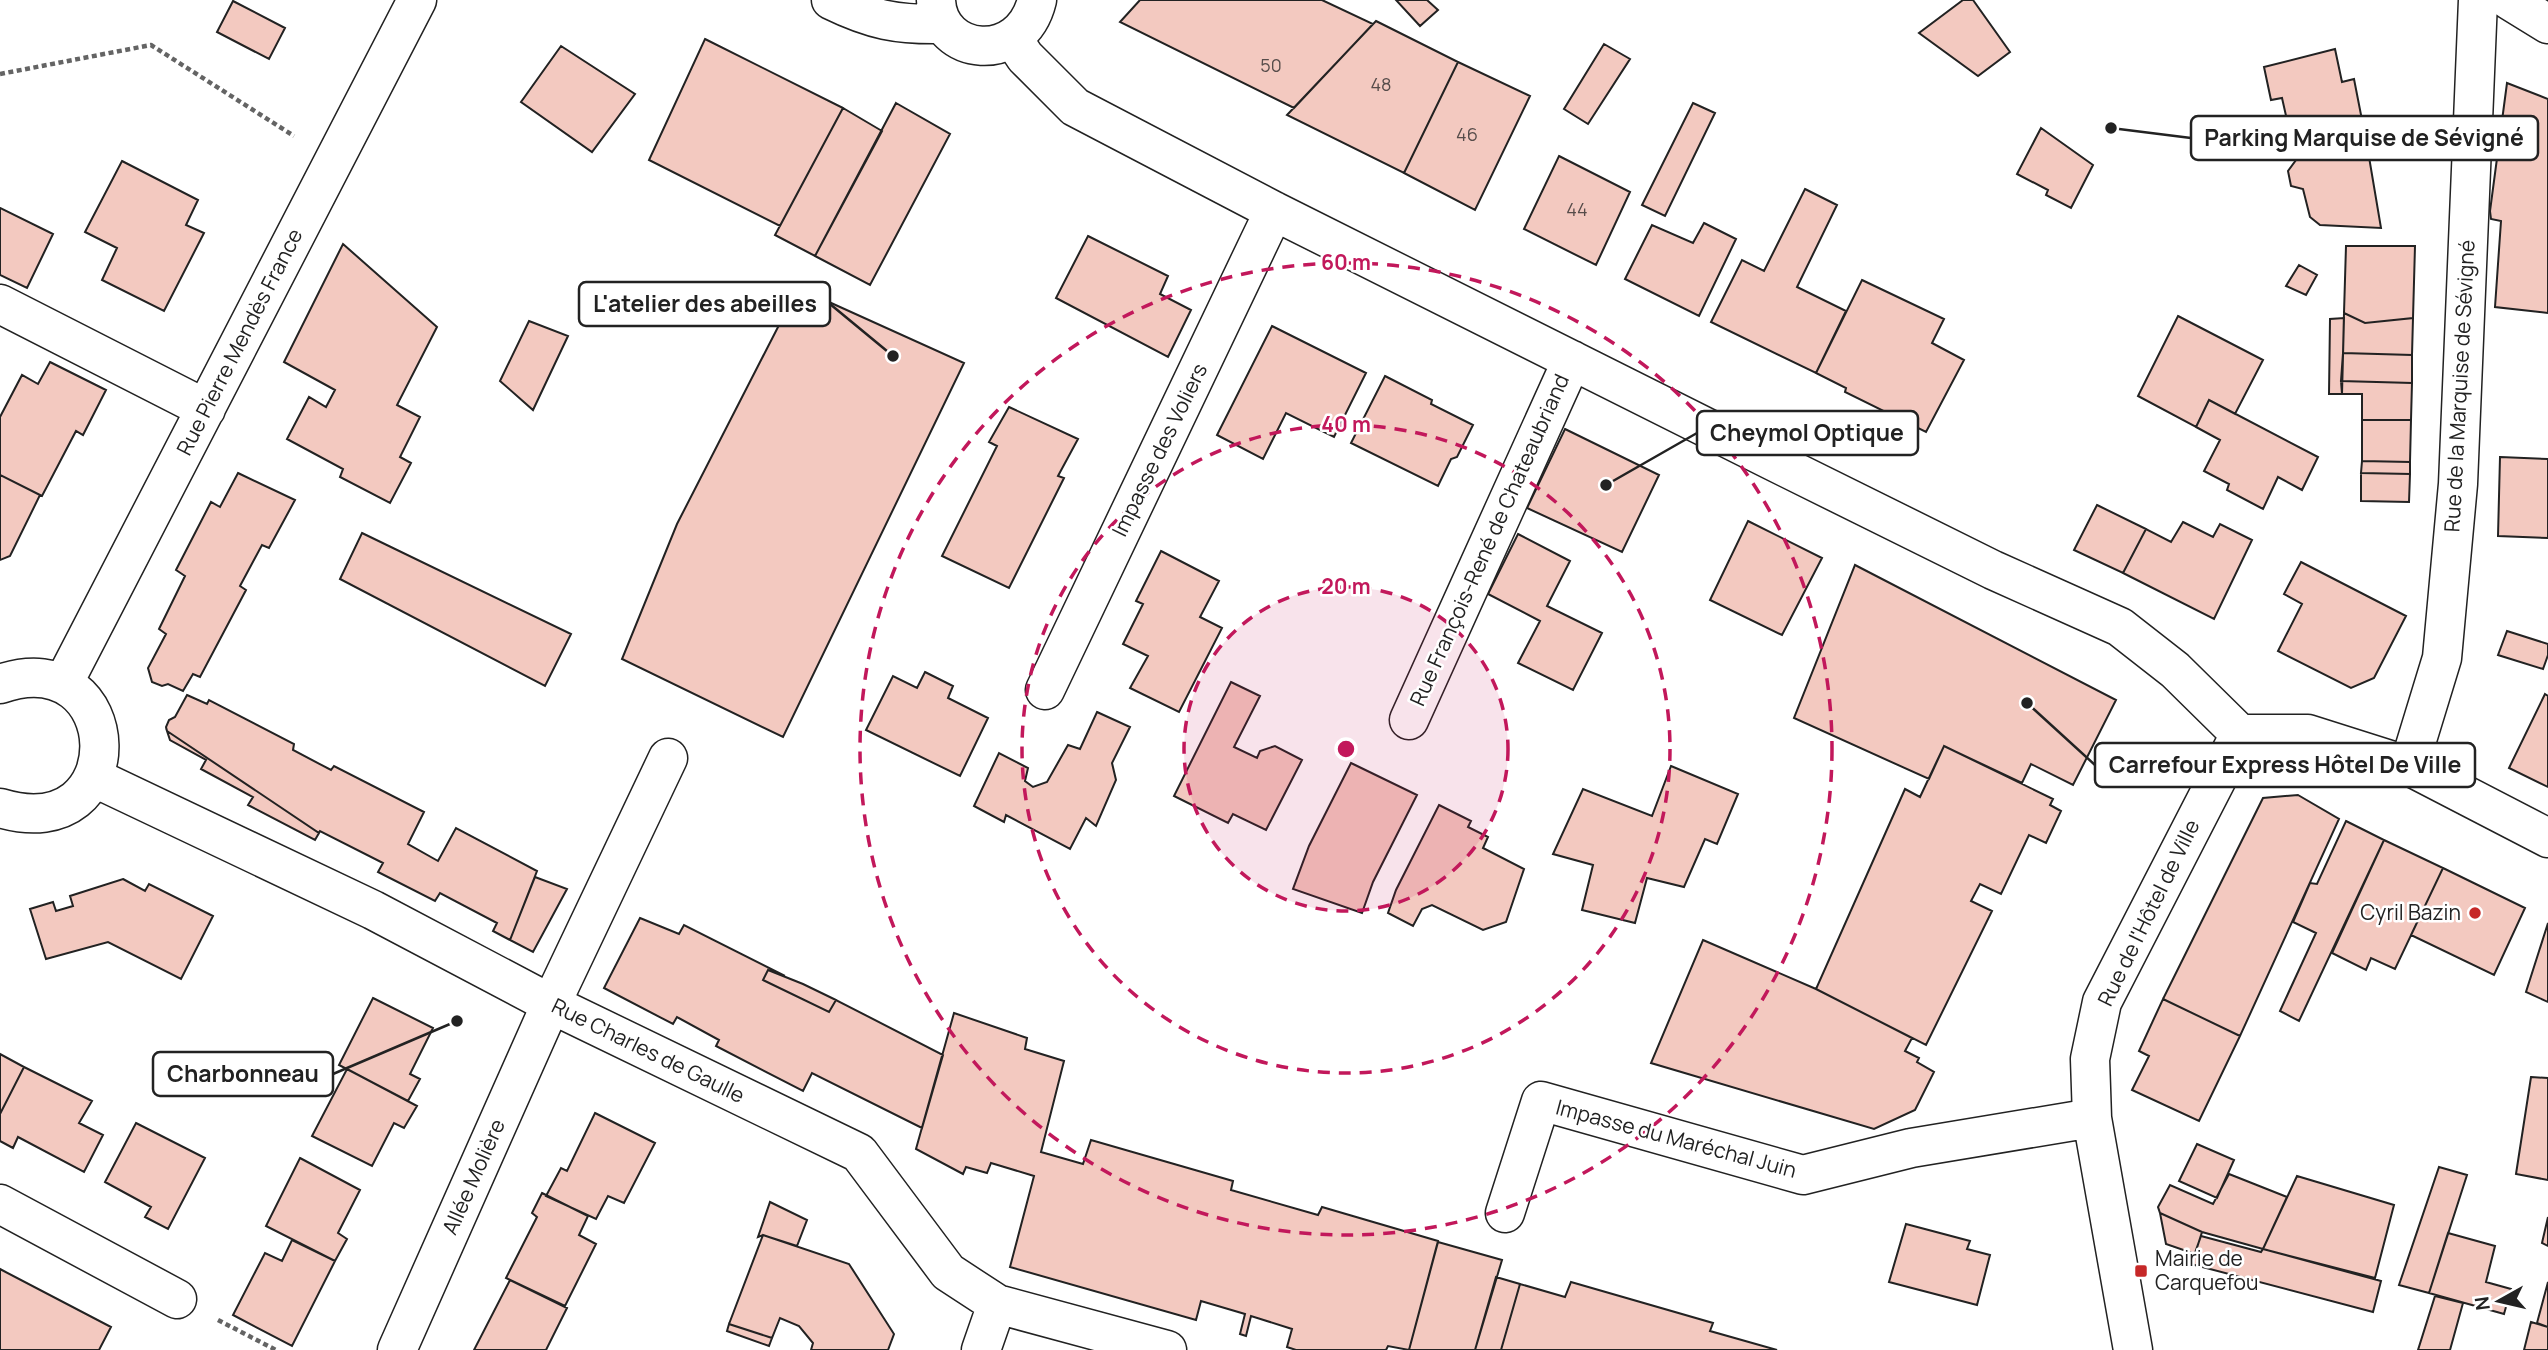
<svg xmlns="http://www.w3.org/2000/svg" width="2548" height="1350" font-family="Manrope,sans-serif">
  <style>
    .building { fill: #f3c9c0; stroke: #222; stroke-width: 2 }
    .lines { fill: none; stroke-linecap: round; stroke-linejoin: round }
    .minor-casing { stroke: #222; stroke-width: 41 }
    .path { stroke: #646464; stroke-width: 4.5; stroke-dasharray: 5 3.5; stroke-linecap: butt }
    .minor { stroke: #fff; stroke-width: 38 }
    .ring { fill: none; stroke: #c2185b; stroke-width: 3.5; stroke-dasharray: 12 9 }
    .poi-dot { fill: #c62828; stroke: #fff; stroke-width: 2.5 }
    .labels { text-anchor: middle; stroke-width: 5; stroke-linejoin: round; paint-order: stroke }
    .number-label { font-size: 18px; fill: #564c4a }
    .street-label { font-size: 21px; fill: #222; stroke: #fff }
    .poi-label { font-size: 21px; fill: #222; stroke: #fff; text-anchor: end }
    .centre { fill: #c2185b; stroke: #fff; stroke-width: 3.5 }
    .ring-label { font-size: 21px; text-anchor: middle; font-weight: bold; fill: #c2185b; stroke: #fff; stroke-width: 5; stroke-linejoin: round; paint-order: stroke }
    .leader { fill: none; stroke: #222; stroke-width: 2.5 }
    .callout-dot { fill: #222; stroke: #fff; stroke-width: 2.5 }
    .callout { fill: #fff; stroke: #222; stroke-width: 2.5 }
    .callout-label { font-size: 23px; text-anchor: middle; font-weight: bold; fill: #222 }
  </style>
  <rect width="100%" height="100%" fill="#fff"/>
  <path class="building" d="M1140 0H1322L1373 24 1294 108 1120 22Z
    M1396 0H1427L1438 10 1420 26Z
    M1963 0H1973L2010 52 1978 76 1919 33Z
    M233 1 285 28 269 59 217 32Z
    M1376 21 1458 62 1404 173 1287 115Z
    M705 39 843 108 780 226 649 160Z
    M1604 44 1630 59 1588 124 1564 109Z
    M561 46 635 94 592 152 521 102Z
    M2335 49 2342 82 2354 79 2363 125 2359 126 2364 146 2367 145 2381 228 2320 225 2310 217 2303 189 2291 186 2288 171 2296 160 2282 98 2271 100 2264 67Z
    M1458 62 1530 96 1475 210 1404 173Z
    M2507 83 2548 99V313L2495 307 2501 221 2491 219 2490 211Z
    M896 103 950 134 870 285 815 256Z
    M1693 103 1715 113 1665 216 1642 205Z
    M843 108 882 131 815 256 775 235Z
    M2041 128 2093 165 2071 208 2046 195 2048 190 2017 174Z
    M1559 156 1630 192 1596 265 1524 229Z
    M122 161 198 200 186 225 204 233 164 311 102 280 117 248 85 232Z
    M1805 189 1837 205 1797 287 1846 311 1816 373 1711 322 1742 260 1764 271Z
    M0 208 53 234 27 288 0 275Z
    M1704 223 1736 239 1699 316 1625 279 1652 225 1693 243Z
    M1088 236 1168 276 1160 294 1191 310 1168 357 1056 298Z
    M343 244 437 327 397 405 420 417 400 457 411 463 390 503 340 477 343 469 287 439 309 397 326 407 335 390 284 362Z
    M2346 246H2415L2413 318 2365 323 2344 313Z
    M2299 265 2317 275 2306 295 2286 286Z
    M1862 280 1944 319 1932 343 1964 360 1926 432 1845 392 1846 388 1816 373Z
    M798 288 964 363 783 737 622 659 677 524Z
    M2344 313 2365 323 2413 318 2412 355 2343 353Z
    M2178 316 2263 360 2235 414 2209 400 2196 427 2138 396Z
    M2344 318 2342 394H2329L2330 319Z
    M529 321 568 336 533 410 500 381Z
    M1272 326 1366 373 1334 437 1286 413 1263 459 1217 435Z
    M2343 353 2412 355V383L2341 381Z
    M50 362 106 390 83 435 76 431 42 496 0 475V417L22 375 38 384Z
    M1385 376 1432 400 1431 404 1473 425 1457 457 1451 459 1438 486 1351 443Z
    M2341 381 2412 383 2411 420H2362V394H2342Z
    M2209 400 2318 457 2302 490 2278 477 2263 509 2227 490 2229 484 2204 471 2220 440 2196 427Z
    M1009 407 1078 439 1058 476 1064 478 1009 588 942 556 997 446 989 442Z
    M2362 420H2411L2410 462 2362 461Z
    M1565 429 1659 475 1622 552 1527 508Z
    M2500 457 2548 459V538L2498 536Z
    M2362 461 2410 462V474L2361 473Z
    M238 473 295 500 269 548 262 545 240 586 246 590 200 677 193 674 183 691 168 684 162 686 152 682 148 668 166 634 159 629 185 576 176 570 211 502 220 507Z
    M2361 473 2410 474 2409 502 2361 501Z
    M0 475 40 495 10 556 0 560Z
    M2097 505 2146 529 2123 573 2074 550Z
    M1748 521 1822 558 1782 635 1710 600Z
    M2183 522 2213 537 2220 524 2252 540 2214 619 2123 573 2146 529 2171 542Z
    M362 533 571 634 545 686 340 579Z
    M1518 534 1570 561 1547 606 1602 633 1573 690 1518 663 1540 621 1488 594Z
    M1161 551 1219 581 1200 617 1222 628 1179 712 1130 688 1148 656 1123 644 1143 604 1136 601Z
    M2301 562 2406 616 2374 678 2351 688 2278 651 2302 604 2284 594Z
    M1855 565 2116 700 2073 785 2031 764 2022 783 1944 746 1929 779 1794 718Z
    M2507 631 2548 644V655L2543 669 2498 655Z
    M925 672 953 686 948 698 988 718 960 776 866 730 893 676 917 688Z
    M1231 682 1260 696 1234 747 1257 758 1260 751 1275 746 1302 760 1266 830 1233 814 1228 823 1174 796Z
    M2545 694 2548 696V787L2509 768Z
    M187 695 207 704 209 700 294 744 293 750 331 770 334 766 424 812 408 844 438 861 456 828 537 871 510 940 493 931 497 923 440 893 435 901 378 872 383 863 320 831 319 833 167 731 166 727 169 720 175 717Z
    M1097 712 1130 727 1112 763 1116 780 1096 826 1086 818 1070 849 1006 815 1004 822 974 806 999 753 1028 768 1025 781 1033 787 1047 782 1068 745 1080 749Z
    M167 731 319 833 315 840 248 805 253 797 201 769 206 760 170 740Z
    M1944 746 2053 799 2050 805 2061 811 2046 843 2029 835 2001 894 1980 884 1971 901 1992 911 1926 1045 1816 989 1905 789 1920 797Z
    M1351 763 1417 795 1373 882 1362 913 1293 889 1309 846Z
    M1671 766 1738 794 1717 844 1705 839 1684 887 1647 878 1635 923 1582 910 1593 865 1553 854 1583 789 1652 816Z
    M2298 795 2339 819 2240 1036 2163 999 2263 798Z
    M1439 805 1471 821 1468 827 1488 837 1483 848 1524 869 1506 922 1483 930 1432 905 1422 909 1413 926 1388 913 1396 890Z
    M2346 821 2384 840 2299 1021 2280 1011 2316 933 2293 922 2310 883 2317 884Z
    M2384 840 2443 868 2395 969 2371 958 2366 970 2332 953Z
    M2443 868 2525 908 2494 975 2411 935Z
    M535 877 567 889 533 952 510 940Z
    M123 879 145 891 149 884 213 916 181 979 108 942 46 959 30 909 53 902 56 911 73 906 70 896Z
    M640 918 679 934 684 925 785 976 768 970 763 980 829 1012 836 1000 943 1055 922 1128 812 1073 803 1091 716 1046 719 1040 677 1017 673 1024 604 988Z
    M2548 923V1002L2526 992Z
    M1703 940 1816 989 1912 1038 1905 1051 1919 1058 1917 1062 1934 1072 1915 1110 1874 1129 1651 1063Z
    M768 970 803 984 836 1000 829 1012 763 980Z
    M373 998 433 1028 410 1074 420 1079 408 1101 339 1065Z
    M2163 999 2240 1036 2199 1121 2132 1090 2149 1056 2139 1051Z
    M954 1013 1027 1038 1025 1049 1064 1061 1041 1152 1083 1164 1091 1140 1233 1181 1231 1190 1318 1215 1322 1207 1438 1241 1409 1350 1388 1346 1386 1350H1296L1287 1347 1292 1329 1251 1316 1246 1336 1240 1334 1245 1314 1201 1301 1196 1320 1010 1267 1034 1176 991 1163 987 1173 966 1167 963 1174 916 1149Z
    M0 1054 24 1067 0 1114Z
    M24 1067 92 1101 79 1123 103 1135 84 1172 18 1137 13 1148 0 1141V1114Z
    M347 1069 417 1106 404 1128 394 1123 372 1166 312 1136Z
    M2531 1077 2548 1078V1180L2516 1174Z
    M595 1113 655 1143 624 1203 608 1196 596 1219 546 1196 561 1168 567 1171Z
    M136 1123 205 1158 168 1229 145 1217 151 1207 105 1182Z
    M2197 1144 2234 1160 2217 1198 2179 1181Z
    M300 1158 360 1190 338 1233 347 1239 335 1261 266 1226Z
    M2439 1167 2467 1175 2429 1293 2399 1285Z
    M2229 1174 2287 1197 2263 1249 2202 1232 2160 1213 2158 1207 2170 1185 2213 1204Z
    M2297 1176 2394 1205 2375 1278 2263 1249Z
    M542 1193 588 1216 579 1235 596 1244 565 1306 506 1278 537 1217 532 1213Z
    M770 1202 807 1220 797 1246 763 1235 758 1237Z
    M2160 1213 2202 1232 2195 1254 2166 1244Z
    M2548 1217V1246L2542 1243Z
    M1906 1224 1970 1241 1967 1249 1990 1255 1977 1305 1889 1282Z
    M2448 1233 2495 1246 2486 1282 2511 1289 2504 1314 2429 1293Z
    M763 1235 849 1264 894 1334 888 1350H811L813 1343 799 1326 780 1318 772 1338 729 1324Z
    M2201 1236 2261 1252 2263 1249 2381 1281 2373 1312 2191 1264Z
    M292 1240 335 1261 292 1346 233 1315 265 1253 282 1261Z
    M1438 1242 1502 1260 1475 1350H1409Z
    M0 1269 111 1327 99 1350H0Z
    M1496 1277 1520 1284 1501 1350H1475Z
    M510 1280 567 1308 546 1350H474Z
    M1571 1282 1713 1323 1710 1331 1777 1350H1501L1520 1284 1565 1297Z
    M2548 1282V1327L2537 1323Z
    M2435 1296 2463 1303 2450 1350H2418Z
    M2531 1322 2548 1327V1350H2524Z
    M729 1324 772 1338 769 1346 727 1331Z"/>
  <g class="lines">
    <defs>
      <path id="minor" d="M831 0C872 20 897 25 943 24
        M936 0C938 56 1021 66 1037 0
        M2509 0 2548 24
        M1013 39 1025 57 1075 107 1274 211 1771 460 1993 570 2120 627 2175 670 2240 734H2308L2409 766 2548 838
        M0 304 206 409
        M0 684C129 640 136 849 0 808
        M63 684 417 0
        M1045 690 1274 211
        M1409 720 1572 360
        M2409 766 2442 658 2458 484 2478 0
        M93 777 373 910 551 1004 859 1153 948 1272 997 1304 1167 1350
        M0 1204 177 1299
        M1505 1213 1541 1101 1803 1175 1911 1148 2092 1118
        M397 1350 551 1004 668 758
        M981 1350 997 1304
        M2133 1350 2092 1118 2090 1059 2102 1002 2240 734"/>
    </defs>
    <use href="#minor" class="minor-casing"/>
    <path class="path" d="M0 74 151 45 294 136
      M218 1320 276 1350"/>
    <use href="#minor" class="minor"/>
  </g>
  <circle cx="1346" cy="749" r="162" fill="#c2185b" fill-opacity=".12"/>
  <g class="ring">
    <circle cx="1346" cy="749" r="162"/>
    <circle cx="1346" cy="749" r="324"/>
    <circle cx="1346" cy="749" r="486"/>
  </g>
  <g class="poi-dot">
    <circle cx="2475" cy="913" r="7"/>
    <rect x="2134" y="1264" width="14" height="14" rx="3.5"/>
  </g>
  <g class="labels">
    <g class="number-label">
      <text x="1271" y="72">50</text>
      <text x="1381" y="91">48</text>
      <text x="1467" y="141">46</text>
      <text x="1577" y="216">44</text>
    </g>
    <g class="street-label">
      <text transform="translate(240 342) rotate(-63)" y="7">Rue Pierre Mendès France</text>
      <text transform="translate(2460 386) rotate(-87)" y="7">Rue de la Marquise de Sévigné</text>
      <text transform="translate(1160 450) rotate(-64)" y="7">Impasse des Voliers</text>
      <text transform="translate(1490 540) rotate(-66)" y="7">Rue François-René de Chateaubriand</text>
      <text transform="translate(2149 913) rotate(-64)" y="7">Rue de l'Hôtel de Ville</text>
      <text transform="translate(648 1051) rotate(26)" y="7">Rue Charles de Gaulle</text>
      <text transform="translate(1676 1139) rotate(15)" y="7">Impasse du Maréchal Juin</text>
      <text transform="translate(474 1177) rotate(-66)" y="7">Allée Molière</text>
    </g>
    <g class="poi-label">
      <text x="2461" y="920">Cyril Bazin</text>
      <text x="2155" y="1266" text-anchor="start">Mairie de<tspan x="2155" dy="24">Carquefou</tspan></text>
    </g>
  </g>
  <circle cx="1346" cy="749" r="10" class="centre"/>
  <g class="ring-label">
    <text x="1346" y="270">60 m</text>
    <text x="1346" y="432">40 m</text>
    <text x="1346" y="594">20 m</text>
  </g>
  <path class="leader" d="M2111 128L2191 138M893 356L830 304M1606 485L1697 433M2027 703L2095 765M457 1021L333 1074"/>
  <g class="callout-dot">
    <circle cx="2111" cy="128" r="7"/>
    <circle cx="893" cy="356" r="7"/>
    <circle cx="1606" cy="485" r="7"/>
    <circle cx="2027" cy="703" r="7"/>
    <circle cx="457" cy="1021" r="7"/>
  </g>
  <g class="callout">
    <rect x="2191" y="116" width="347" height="44" rx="7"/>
    <rect x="579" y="282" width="251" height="44" rx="7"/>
    <rect x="1697" y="411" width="221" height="44" rx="7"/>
    <rect x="2095" y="743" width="380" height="44" rx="7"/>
    <rect x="153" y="1052" width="180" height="44" rx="7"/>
  </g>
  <g class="callout-label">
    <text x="2364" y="146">Parking Marquise de Sévigné</text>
    <text x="705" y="312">L'atelier des abeilles</text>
    <text x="1807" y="441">Cheymol Optique</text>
    <text x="2285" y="773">Carrefour Express Hôtel De Ville</text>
    <text x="243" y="1082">Charbonneau</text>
  </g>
  <g transform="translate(2499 1301) rotate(262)" stroke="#ffffff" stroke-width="5" paint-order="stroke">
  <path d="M0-5L12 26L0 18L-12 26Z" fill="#222222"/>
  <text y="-10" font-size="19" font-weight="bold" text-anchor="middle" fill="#222222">N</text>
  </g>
</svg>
